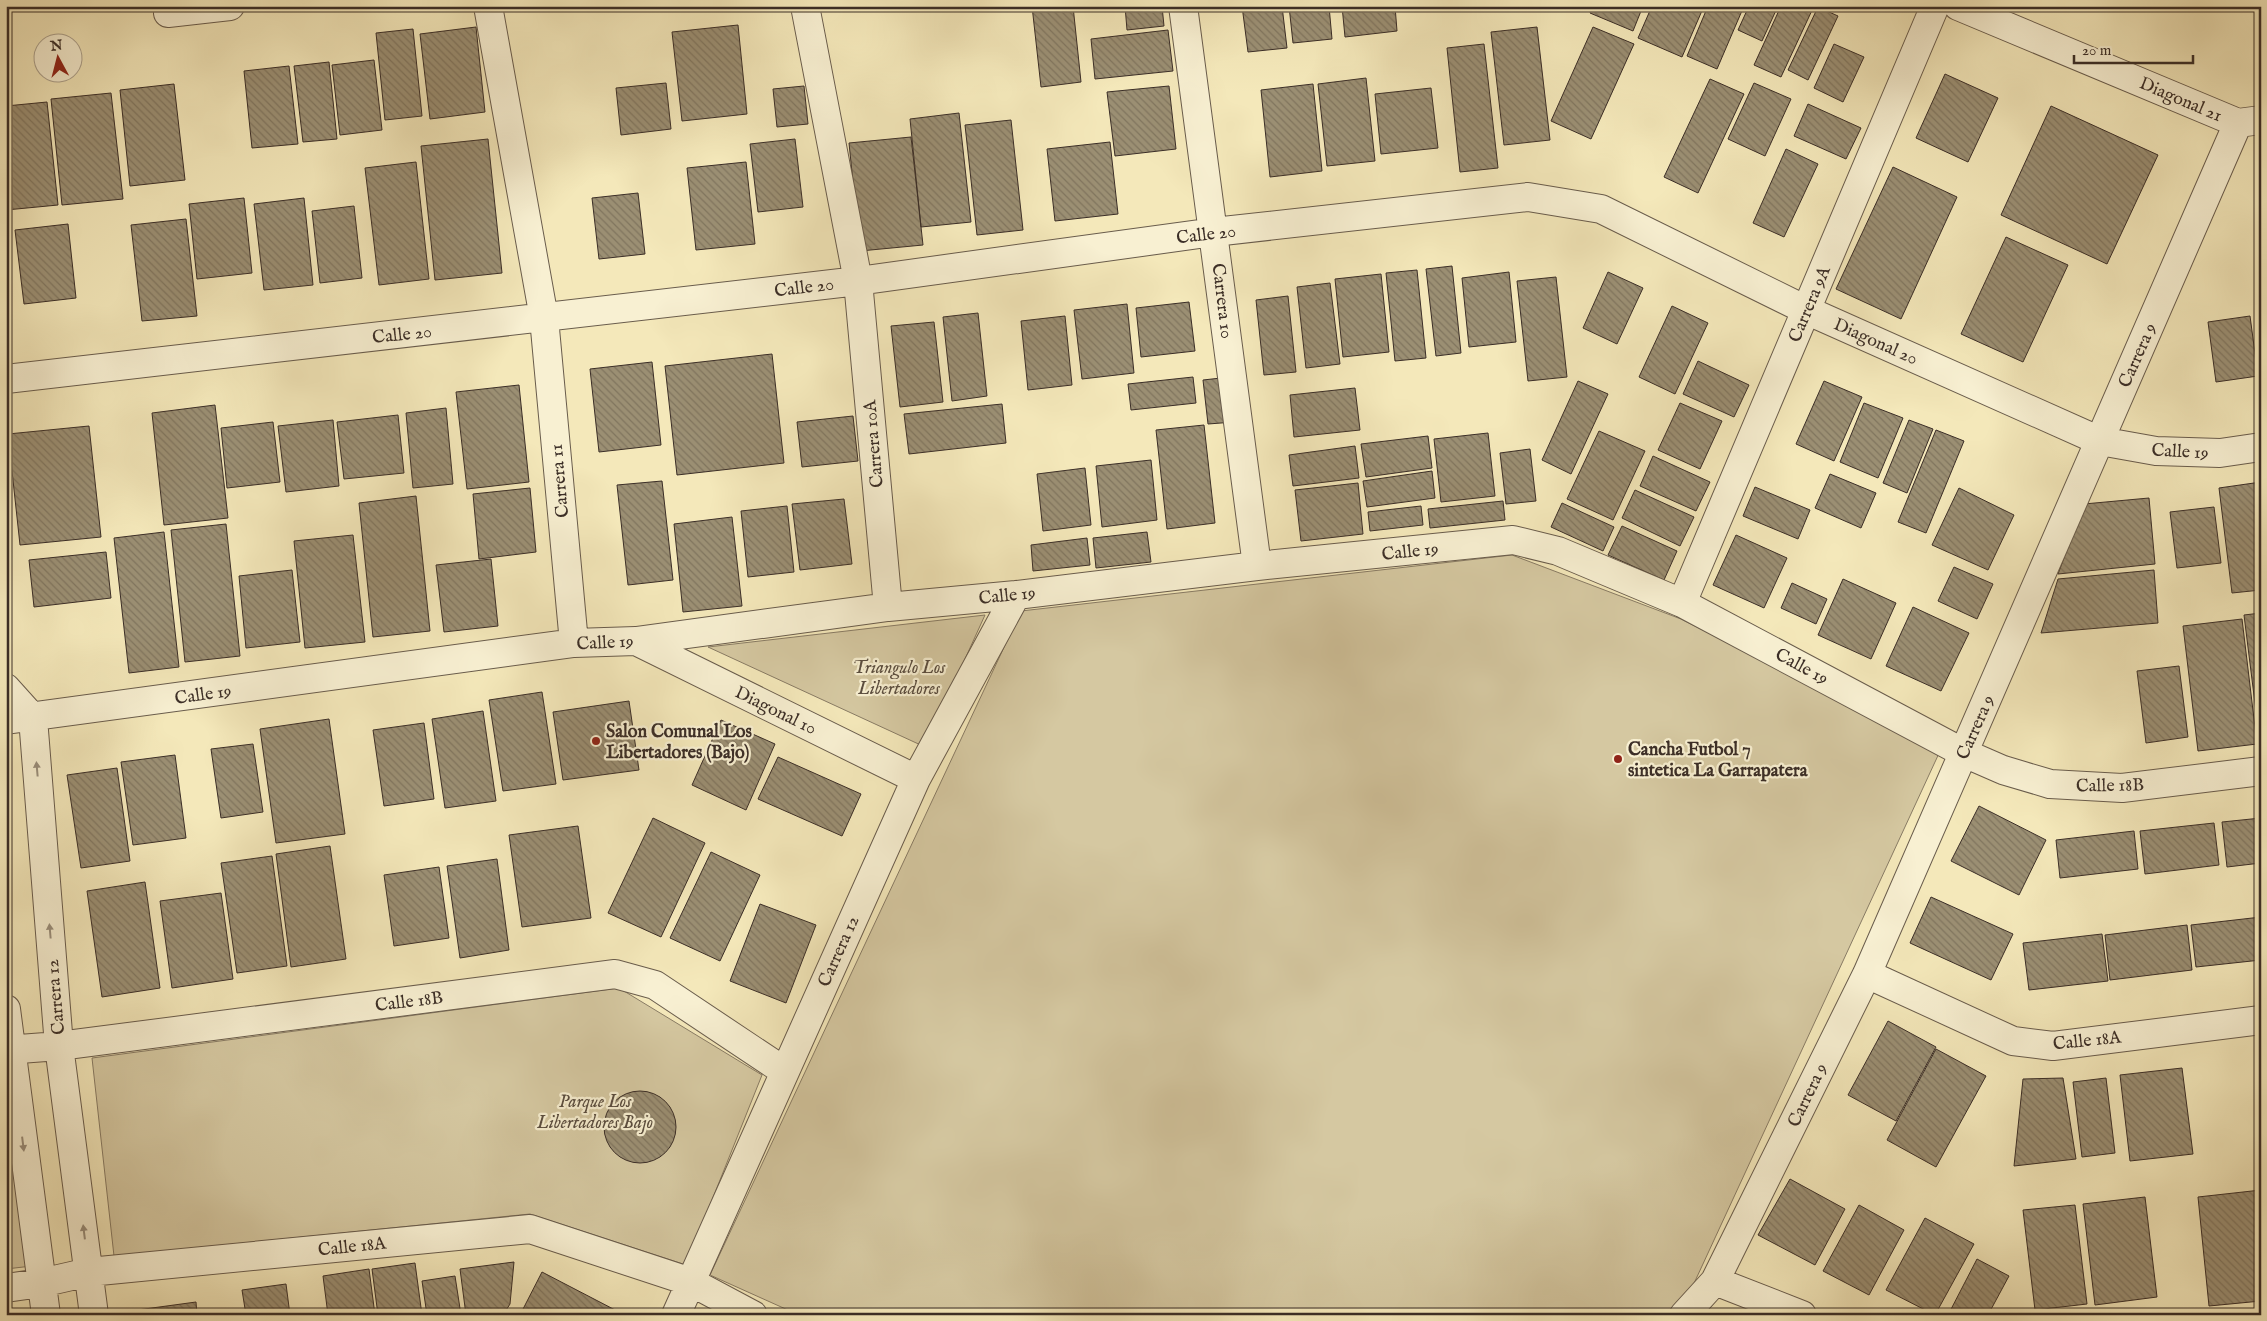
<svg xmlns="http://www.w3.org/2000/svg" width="2267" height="1321" font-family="'IM FELL English',serif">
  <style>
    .park { fill: #d5c8a1; stroke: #887b64 }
    .building { fill: url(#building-back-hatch); stroke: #3b2e27 }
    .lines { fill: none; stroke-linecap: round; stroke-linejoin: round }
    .minor-casing { stroke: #695c4c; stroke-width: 30 }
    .minor { stroke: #f8f0d2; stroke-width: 28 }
    .oneway { fill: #9a8f7c }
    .poi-dot { fill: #8f2418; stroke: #f8f0d2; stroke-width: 2 }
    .labels { text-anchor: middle; stroke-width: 4.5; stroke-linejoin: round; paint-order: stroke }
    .street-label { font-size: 18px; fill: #3b2e27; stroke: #f8f0d2 }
    .park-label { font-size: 18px; font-style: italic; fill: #5a4d3f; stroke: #f8f0d2 }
    .poi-label { font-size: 18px; font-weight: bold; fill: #3b2e27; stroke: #f8f0d2; text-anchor: start }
  </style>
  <defs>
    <pattern id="building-back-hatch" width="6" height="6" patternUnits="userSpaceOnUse" patternTransform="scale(1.25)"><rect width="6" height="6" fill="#9b8f73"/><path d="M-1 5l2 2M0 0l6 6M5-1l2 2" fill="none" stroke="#80755e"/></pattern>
  </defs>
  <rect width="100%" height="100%" fill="#f4e8ba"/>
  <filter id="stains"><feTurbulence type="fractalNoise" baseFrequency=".004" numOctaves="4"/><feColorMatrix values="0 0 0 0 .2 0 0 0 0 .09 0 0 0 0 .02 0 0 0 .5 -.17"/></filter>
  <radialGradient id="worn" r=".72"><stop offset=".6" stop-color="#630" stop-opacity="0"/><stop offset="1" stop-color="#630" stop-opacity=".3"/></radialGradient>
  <path class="park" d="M1512 555 1681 619 1941 749 1690 1292 1664 1315H799L710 1275 1021 611Z
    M985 615 925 747 708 647Z
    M619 988 762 1075 686 1265 530 1214 114 1256 92 1058Z
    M6 1070 32 1266 6 1269Z"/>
  <path class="building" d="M1032 6H1073L1081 82 1041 87Z
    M1125 6H1162L1164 26 1127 30Z
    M1242 6H1282L1287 48 1248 52Z
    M1289 6H1329L1332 39 1293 43Z
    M1342 6H1395L1397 31 1345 37Z
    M1593 6H1643L1633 31 1590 13Z
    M1652 6H1704L1682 57 1638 38Z
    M1708 6H1744L1717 69 1687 56Z
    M1749 6H1778L1762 41 1738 30Z
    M1781 6H1814L1781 77 1754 65Z
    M1818 7 1838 16 1808 80 1788 70Z
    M738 25 747 114 682 121 672 32Z
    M476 27 485 112 430 119 420 34Z
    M1537 27 1550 140 1504 145 1491 32Z
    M1593 27 1634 44 1591 139 1551 121Z
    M413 29 422 116 385 120 376 33Z
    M1168 30 1173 71 1095 79 1091 39Z
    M1484 44 1498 168 1460 172 1447 48Z
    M1834 44 1864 57 1843 102 1814 88Z
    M374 60 382 130 340 135 332 65Z
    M329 62 337 139 303 142 294 66Z
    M289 66 298 144 252 148 244 71Z
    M1945 74 1998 98 1968 162 1916 138Z
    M1366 78 1375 161 1327 166 1318 84Z
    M1710 79 1744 94 1698 193 1664 177Z
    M666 83 671 129 621 135 616 88Z
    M1754 83 1791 99 1765 156 1728 139Z
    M174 84 185 180 130 186 120 90Z
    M1313 84 1322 171 1270 177 1261 90Z
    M804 86 808 124 777 127 773 89Z
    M1169 86 1176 149 1115 156 1107 92Z
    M1431 88 1438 148 1381 154 1375 94Z
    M111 93 123 199 62 205 51 99Z
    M47 102 58 205 6 210V106Z
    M1808 104 1861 128 1846 159 1794 136Z
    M2051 106 2158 155 2107 264 2001 215Z
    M959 113 971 222 921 227 910 119Z
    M1011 120 1023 230 977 235 965 125Z
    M911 137 923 245 860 251 849 143Z
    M488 139 502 273 435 280 421 146Z
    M795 139 803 207 758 212 750 144Z
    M1110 142 1118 214 1055 221 1047 149Z
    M1786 149 1818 164 1784 237 1753 223Z
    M416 162 429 279 379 285 365 168Z
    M746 162 755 244 696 250 687 168Z
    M1893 167 1957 197 1901 319 1836 289Z
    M638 193 645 254 599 259 592 198Z
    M244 198 252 273 197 279 189 204Z
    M304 198 313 285 264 290 254 204Z
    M354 206 362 278 320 283 312 211Z
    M186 219 197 316 142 321 131 225Z
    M68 224 76 298 24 304 15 230Z
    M2006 237 2068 265 2023 362 1961 334Z
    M1452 266 1461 353 1436 356 1426 269Z
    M1417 270 1426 358 1395 361 1386 273Z
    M1509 272 1516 342 1469 347 1462 278Z
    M1608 272 1643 288 1617 344 1583 328Z
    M1381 274 1389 352 1343 357 1335 279Z
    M1556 277 1567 377 1528 381 1517 281Z
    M1330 283 1340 364 1306 368 1297 287Z
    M1288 296 1296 372 1264 375 1256 300Z
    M1189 302 1195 351 1141 357 1136 308Z
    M1127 304 1134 373 1082 379 1074 310Z
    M1672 306 1708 323 1675 394 1639 377Z
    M978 313 987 396 952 401 943 317Z
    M1065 316 1072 385 1028 390 1021 321Z
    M2250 316 2258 376 2216 382 2208 322Z
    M934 322 943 402 900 407 891 326Z
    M772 354 784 463 677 475 665 366Z
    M1698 361 1749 385 1734 417 1683 394Z
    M652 362 661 445 599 452 590 369Z
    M1193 377 1196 403 1131 410 1128 384Z
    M1230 377 1234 422 1208 424 1203 380Z
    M1578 381 1608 394 1571 474 1542 460Z
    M1824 381 1862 397 1834 461 1796 444Z
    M519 385 529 482 467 489 456 392Z
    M1355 388 1360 430 1294 437 1290 395Z
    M1680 403 1722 421 1700 469 1658 450Z
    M1864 403 1903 418 1878 478 1840 462Z
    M1002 404 1006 443 909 454 904 414Z
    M215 405 228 518 164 525 152 413Z
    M446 408 453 484 413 488 406 413Z
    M398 415 404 473 344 479 337 422Z
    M853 416 858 461 802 467 797 422Z
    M333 420 339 486 286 492 278 426Z
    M1909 420 1933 429 1907 493 1883 483Z
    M273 422 280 482 227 488 221 428Z
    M1204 425 1215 523 1167 529 1156 430Z
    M89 426 101 537 20 545 8 434Z
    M1936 430 1964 441 1926 533 1898 522Z
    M1599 431 1645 451 1613 520 1567 499Z
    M1488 433 1495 496 1441 502 1434 439Z
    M1428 436 1432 468 1366 477 1361 444Z
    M1355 446 1359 478 1293 486 1289 455Z
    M1530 449 1536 501 1506 504 1500 453Z
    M1653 456 1710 482 1696 511 1640 486Z
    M1151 460 1157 520 1102 527 1096 466Z
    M1085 468 1091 525 1043 531 1037 474Z
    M1432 471 1435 498 1367 507 1363 481Z
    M1830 474 1876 493 1861 528 1815 508Z
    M662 481 673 580 628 585 617 485Z
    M2261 482V590L2232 593 2219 488Z
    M1358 483 1363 534 1301 541 1295 490Z
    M1755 487 1810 510 1798 539 1743 516Z
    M530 488 536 552 479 559 473 494Z
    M1959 488 2014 515 1988 570 1932 545Z
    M1635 490 1694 517 1680 546 1622 518Z
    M416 496 430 631 373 637 359 503Z
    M2149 498 2155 564 2058 574 2084 504Z
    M844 499 852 564 800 570 792 504Z
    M1503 501 1505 520 1430 528 1428 509Z
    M1562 503 1614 527 1603 551 1551 527Z
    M787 506 794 572 748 577 741 511Z
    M1421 506 1423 525 1370 531 1368 512Z
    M2214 507 2221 563 2177 568 2170 512Z
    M732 517 742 606 683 612 674 524Z
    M226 524 240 656 185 662 171 530Z
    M1622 526 1677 551 1664 580 1608 555Z
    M164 532 179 667 129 673 114 538Z
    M1147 532 1151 562 1096 568 1093 538Z
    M353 535 365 642 305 648 294 541Z
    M1736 535 1787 558 1764 608 1713 585Z
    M1087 538 1090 565 1033 571 1031 545Z
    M106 552 111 598 34 607 29 560Z
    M491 559 498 626 444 632 436 565Z
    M1954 567 1993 584 1977 619 1938 601Z
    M292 570 300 642 246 648 239 576Z
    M2154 570 2158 623 2041 633 2058 579Z
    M1843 579 1896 603 1871 659 1818 635Z
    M1792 583 1827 599 1816 624 1781 608Z
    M1913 607 1969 633 1941 691 1886 666Z
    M2261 613V744H2260L2244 615Z
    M2242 619 2257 744 2198 751 2183 626Z
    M2179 666 2188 737 2146 743 2137 671Z
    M542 692 556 784 503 791 489 700Z
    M629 701 639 770 563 780 553 712Z
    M483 711 496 801 445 808 432 719Z
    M329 719 345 834 276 843 260 729Z
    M721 720 775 744 746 810 692 785Z
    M424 723 434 799 384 806 373 730Z
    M253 744 263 812 221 818 211 749Z
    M175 755 186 838 133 845 121 762Z
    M778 757 861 794 842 836 758 799Z
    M117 768 130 861 81 868 67 775Z
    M1979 806 2046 840 2019 895 1951 861Z
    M653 818 705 843 661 937 608 913Z
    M2261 818V863L2227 867 2222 822Z
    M2214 823 2219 865 2145 874 2140 831Z
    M578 826 591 918 522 927 509 835Z
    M2134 831 2138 869 2060 878 2056 840Z
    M330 846 346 959 291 967 276 854Z
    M711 852 760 875 720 961 670 938Z
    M272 856 287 966 237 973 221 863Z
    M497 859 509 950 460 958 447 866Z
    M439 867 449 938 394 946 384 875Z
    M145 882 160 988 102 997 87 891Z
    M221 893 233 979 172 988 160 901Z
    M1931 897 2013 934 1991 980 1910 943Z
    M760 904 816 925 786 1003 730 981Z
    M2261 917V960L2196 967 2191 925Z
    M2187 925 2192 970 2110 980 2105 935Z
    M2102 934 2108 981 2029 990 2023 943Z
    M1888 1021 1936 1047 1896 1121 1848 1095Z
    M1936 1049 1986 1076 1936 1167 1887 1140Z
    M2182 1068 2193 1154 2130 1161 2120 1075Z
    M2063 1078 2076 1159 2014 1166 2023 1079Z
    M2106 1078 2115 1153 2082 1157 2073 1082Z
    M604 1127a36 36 0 1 1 72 0a36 36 0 1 1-72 0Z
    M1790 1179 1845 1209 1815 1265 1758 1235Z
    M2261 1190V1301L2209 1306 2198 1197Z
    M2145 1197 2157 1297 2095 1305 2083 1204Z
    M1859 1205 1904 1230 1869 1295 1823 1271Z
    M2075 1205 2087 1304 2035 1310 2023 1210Z
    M1925 1218 1974 1244 1935 1315 1886 1290Z
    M1977 1259 2009 1276 1988 1315H1948Z
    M514 1262 510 1304 503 1315H466L460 1269Z
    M415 1263 422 1315H378L372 1269Z
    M369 1269 375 1315H328L323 1276Z
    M542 1272 619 1312 618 1315H530L522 1311Z
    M455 1276 461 1315H427L422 1281Z
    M286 1284 290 1315H246L242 1290Z
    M196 1302 197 1315H131L130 1311Z"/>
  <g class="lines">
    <defs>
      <path id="minor" d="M488 6 544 318 574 643
        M805 6 858 281 888 607
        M1183 6 1257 566
        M1958 6 2238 123 2261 120
        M168 13 230 6
        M6 379 858 281 1214 232 1528 197 1601 209 1806 310 2100 441 2156 451 2220 453 2261 447
        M1682 603 1935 6
        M636 641 916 779
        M6 688 33 718 59 1046 94 1315
        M6 720 574 643 636 641 888 607 1016 595 1257 566 1513 540 1558 551 1682 603 1964 753 2003 770 2050 784 2122 788 2261 771
        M1867 974 2013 1041 2053 1046 2261 1020
        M6 1009 46 1315
        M6 1050 59 1046 615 974 655 985 784 1071
        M1715 1281 1802 1315
        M6 1288 41 1283 89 1272 530 1229 691 1282 753 1315
        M676 1315 916 779 1016 595
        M1684 1315 1715 1281 1867 974 2238 123"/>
    </defs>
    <use href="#minor" class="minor-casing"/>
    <use href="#minor" class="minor"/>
  </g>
  <defs><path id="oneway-solid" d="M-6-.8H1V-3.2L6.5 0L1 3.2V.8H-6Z" transform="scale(1.25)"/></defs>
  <g class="oneway">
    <use href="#oneway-solid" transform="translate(37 769) rotate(-95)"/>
    <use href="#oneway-solid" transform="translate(50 931) rotate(-95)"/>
    <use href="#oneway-solid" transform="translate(23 1144) rotate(83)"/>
    <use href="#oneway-solid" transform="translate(84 1232) rotate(-97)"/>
  </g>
  <g class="poi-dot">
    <circle cx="596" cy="741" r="5"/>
    <circle cx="1618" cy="759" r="5"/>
  </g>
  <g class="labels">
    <g class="street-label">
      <text transform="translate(2181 99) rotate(23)" y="6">Diagonal 21</text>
      <text transform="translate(1206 234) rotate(-7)" y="6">Calle 20</text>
      <text transform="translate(804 287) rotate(-7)" y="6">Calle 20</text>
      <text transform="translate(1223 301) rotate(83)" y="6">Carrera 10</text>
      <text transform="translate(1809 304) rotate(-67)" y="6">Carrera 9A</text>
      <text transform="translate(402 334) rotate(-6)" y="6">Calle 20</text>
      <text transform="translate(1876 341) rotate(24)" y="6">Diagonal 20</text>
      <text transform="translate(2137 355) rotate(-66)" y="6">Carrera 9</text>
      <text transform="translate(873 444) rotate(-95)" y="6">Carrera 10A</text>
      <text transform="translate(2180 451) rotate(3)" y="6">Calle 19</text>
      <text transform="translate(559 481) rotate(-95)" y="6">Carrera 11</text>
      <text transform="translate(1410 551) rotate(-6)" y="6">Calle 19</text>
      <text transform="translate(1007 595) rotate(-6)" y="6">Calle 19</text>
      <text transform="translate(605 642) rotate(-3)" y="6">Calle 19</text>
      <text transform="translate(1802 666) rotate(28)" y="6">Calle 19</text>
      <text transform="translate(203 694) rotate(-8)" y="6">Calle 19</text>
      <text transform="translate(776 710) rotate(26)" y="6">Diagonal 10</text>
      <text transform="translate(1975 727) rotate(-66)" y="6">Carrera 9</text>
      <text transform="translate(2110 785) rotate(-1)" y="6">Calle 18B</text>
      <text transform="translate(838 951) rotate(-66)" y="6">Carrera 12</text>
      <text transform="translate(55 997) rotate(-95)" y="6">Carrera 12</text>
      <text transform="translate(409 1001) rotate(-7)" y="6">Calle 18B</text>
      <text transform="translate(2087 1040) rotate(-6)" y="6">Calle 18A</text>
      <text transform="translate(1807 1095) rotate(-64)" y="6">Carrera 9</text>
      <text transform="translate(352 1246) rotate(-6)" y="6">Calle 18A</text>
    </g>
    <g class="park-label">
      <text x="899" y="673">Triangulo Los<tspan x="899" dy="21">Libertadores</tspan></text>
      <text x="595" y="1107">Parque Los<tspan x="595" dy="21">Libertadores Bajo</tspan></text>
    </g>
    <g class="poi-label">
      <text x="606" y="737">Salon Comunal Los<tspan x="606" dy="21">Libertadores (Bajo)</tspan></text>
      <text x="1628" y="755">Cancha Futbol 7<tspan x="1628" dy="21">sintetica La Garrapatera</tspan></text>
    </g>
  </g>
  <rect width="2267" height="1321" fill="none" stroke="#f4e8ba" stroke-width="25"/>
  <rect x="8" y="8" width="2252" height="1306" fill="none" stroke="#3b2e27" stroke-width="2.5"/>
  <rect x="12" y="12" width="2242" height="1296" fill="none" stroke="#3b2e27"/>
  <g transform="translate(58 58) rotate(353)"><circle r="24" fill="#f8f0d2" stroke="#aca28e"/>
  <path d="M0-4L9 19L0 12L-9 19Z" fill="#8f2418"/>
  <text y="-8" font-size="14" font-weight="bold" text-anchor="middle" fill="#3b2e27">N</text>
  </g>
  <path d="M2074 55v8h119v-8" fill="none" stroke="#3b2e27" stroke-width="2.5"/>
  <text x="2082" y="55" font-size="15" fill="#3b2e27" stroke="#f8f0d2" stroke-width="4" paint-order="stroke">20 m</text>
  <rect width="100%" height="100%" filter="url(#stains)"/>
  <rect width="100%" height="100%" fill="url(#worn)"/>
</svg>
